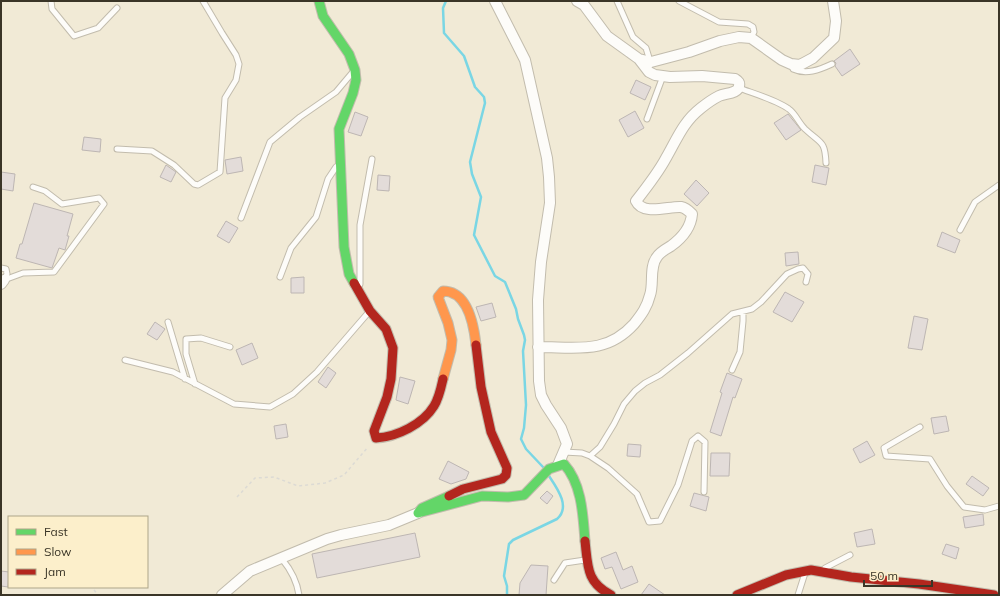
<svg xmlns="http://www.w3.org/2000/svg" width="1000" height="596" font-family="Mulish,sans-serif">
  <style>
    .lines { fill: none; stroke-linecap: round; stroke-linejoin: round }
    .stream { stroke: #7ad6e4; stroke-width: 2.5 }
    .building { fill: #e3dcd9; stroke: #bdb6b3 }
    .lane-casing { stroke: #c2bcad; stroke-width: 7 }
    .street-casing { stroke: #c2bcad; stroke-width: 12 }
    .fast-casing { stroke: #c2bcad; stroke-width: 11 }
    .slow-casing { stroke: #c2bcad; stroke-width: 11 }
    .jam-casing { stroke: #c2bcad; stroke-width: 11 }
    .path { stroke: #dcdad4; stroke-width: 1.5; stroke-dasharray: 3 3; stroke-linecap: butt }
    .lane { stroke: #fdfcf9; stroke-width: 5 }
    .street { stroke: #fdfcf9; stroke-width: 10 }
    .fast { stroke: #63d668; stroke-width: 9 }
    .slow { stroke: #ff974d; stroke-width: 9 }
    .jam { stroke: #b3261e; stroke-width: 9 }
  </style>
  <rect width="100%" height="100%" fill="#f1ead6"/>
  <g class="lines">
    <path class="stream" d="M446 1 443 8 444 33 464 56 475 87 484 97 485 103 470 162 472 174 481 197 474 235 495 276 505 282 516 309 518 319 524 335 525 340 523 351 526 405 524 428 521 439 526 449 543 467
      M507 595V586L504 576 509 544 513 540 557 519C571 507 557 488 549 476"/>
  </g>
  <path class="building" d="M850 49 860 64 842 76 835 66 836 63 834 61Z
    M636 80 651 87 645 100 630 93Z
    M635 111 644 128 628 137 619 120Z
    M355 112 368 117 361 136 348 132Z
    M788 114 801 130 786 140 774 123Z
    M84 137 101 139 100 152 82 150Z
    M241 157 243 171 227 174 225 160Z
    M166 165 176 172 171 182 160 177Z
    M815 165 829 168 826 185 812 182Z
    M1 172 15 174 13 191 1 189Z
    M378 175 390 176 389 191 377 190Z
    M696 180 709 193 697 206 684 194Z
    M34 203 73 214 67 236H69L65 250 59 248 52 268 16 258 20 244H22Z
    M226 221 238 228 229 243 217 236Z
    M942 232 960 240 955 253 937 246Z
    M798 252 799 264 786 266 785 253Z
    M304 277V293H291V278Z
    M785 292 804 302 792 322 773 312Z
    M492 303 496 317 481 321 476 307Z
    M914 316 928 319 922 350 908 348Z
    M155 322 165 329 157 340 147 334Z
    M252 343 258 358 242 365 236 350Z
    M328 367 336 373 326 388 318 382Z
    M727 373 742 379 735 398 733 397 721 436 710 432 722 393 720 392Z
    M400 377 415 381 408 404 396 400Z
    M946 416 949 431 934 434 931 418Z
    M286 424 288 437 276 439 274 426Z
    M867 441 875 455 860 463 853 449Z
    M628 444 641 445 640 457 627 456Z
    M711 453H730L729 476H710Z
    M448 461 469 472 466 479 451 484 439 479Z
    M972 476 989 488 983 496 966 484Z
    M547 491 553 496 547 504 540 498Z
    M694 493 709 497 706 511 690 506Z
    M983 514 984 525 965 528 963 517Z
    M872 529 875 544 857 547 854 533Z
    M415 533 420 557 317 578 312 554Z
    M946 544 959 548 956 559 942 554Z
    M616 552 623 570 632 566 638 582 621 589 612 567 605 569 601 558Z
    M531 565 548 566 546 595H519L520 583Z
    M1 571 9 572 8 587 1 586Z
    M649 584 665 595H641Z"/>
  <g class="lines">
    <defs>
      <path id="lane" d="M51 1 52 9 74 36 98 28 117 8
        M617 1 633 37 646 48 650 61
        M679 1 719 22 748 24 753 27 754 32 751 38
        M792 65 793 69C806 75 819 70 832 64
        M739 88C752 93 780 101 790 110 796 115 799 123 805 129 821 144 825 140 826 163
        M647 119 663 76
        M117 149 152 151 174 165 194 184 198 185 220 172 225 98 236 80 239 64 236 55 222 33 203 1
        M241 218 270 142 300 117 336 92 352 73
        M960 230 975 202 999 185
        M1 268 6 269 7 274 4 280
        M280 277 291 248 316 217 328 179 336 167
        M4 280 23 273 54 272 104 204 99 198 62 204 45 191 33 187
        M360 284V225L372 159
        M168 322 185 379
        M125 360 173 372 234 404 270 407 293 394 317 372 368 313
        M732 370 740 352 743 321V312
        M195 384 186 354V339L201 338 230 347
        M920 427 884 448 886 456 930 459 947 486 964 507 985 510 999 506
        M564 452 582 453 590 456 600 447 614 424 624 404 635 391 645 383 660 375 688 353 732 314 752 309 761 302 787 274 798 269 803 268 808 274 806 282
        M590 456 608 468 637 494 649 522 660 521 678 485 692 441 698 436 705 442 704 492
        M282 559C291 570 297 581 299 595
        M825 568 850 555
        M554 580 565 563 585 560
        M798 595 805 573"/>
      <path id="street" d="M495 1 525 60 547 158 549 177 550 203 541 262 538 300 539 381 541 395 546 405 561 428 567 444 558 465
        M639 59 651 62 689 52 720 41 739 37 751 38 782 60 791 64 800 65 813 58 834 38 836 21 833 1
        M1 284 4 280
        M538 347C576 347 606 355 634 324 642 314 647 307 650 295 654 284 649 267 657 257 660 252 666 249 671 246 682 238 691 227 692 214 689 211 686 208 681 207 669 206 643 216 636 201 647 187 658 173 666 158 677 139 683 122 701 108 706 104 713 99 719 96 725 93 738 94 739 86 740 82 738 81 735 79L702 76 670 77 655 75 649 72 639 59 607 36 584 5 577 1
        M222 595 250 571 327 539 341 535 389 525 418 513"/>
      <path id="fast" d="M319 1 323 16 349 54 355 70 356 80 353 93 339 129 344 247 349 274 354 283
        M449 496 422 508 418 513 482 496 508 497 524 495 549 469 564 464C582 484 583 515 585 541"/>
      <path id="slow" d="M443 379 451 350 452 340 448 323 438 297 443 291C468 291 474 326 476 345"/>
      <path id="jam" d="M354 283 370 311 386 329 393 348 391 379 387 397 374 431 376 438C397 437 423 424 434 406 439 398 441 388 443 379
        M449 496 463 489 502 479 506 475 507 468 491 432 481 387 476 345
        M585 541C588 566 586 582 611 595
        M737 595 786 575 811 570 851 577 919 584 994 595"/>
    </defs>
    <use href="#lane" class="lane-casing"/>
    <use href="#street" class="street-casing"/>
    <use href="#fast" class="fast-casing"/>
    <use href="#slow" class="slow-casing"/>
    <use href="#jam" class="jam-casing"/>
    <path class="path" d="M237 497 255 478 274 477 298 486 325 483 344 475 368 447
      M94 590 98 595"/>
    <use href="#lane" class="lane"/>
    <use href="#street" class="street"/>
    <use href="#fast" class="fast"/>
    <use href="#slow" class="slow"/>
    <use href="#jam" class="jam"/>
  </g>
  <rect width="1000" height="596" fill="none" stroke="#3a3527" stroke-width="4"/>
  <rect x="8" y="516" width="140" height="72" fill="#fcefcb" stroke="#aea589"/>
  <rect x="16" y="529" width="20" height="6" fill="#63d668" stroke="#aea589"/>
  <text x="44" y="536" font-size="12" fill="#3a3527">Fast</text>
  <rect x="16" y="549" width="20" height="6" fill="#ff974d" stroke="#aea589"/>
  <text x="44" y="556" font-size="12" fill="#3a3527">Slow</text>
  <rect x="16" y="569" width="20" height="6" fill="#b3261e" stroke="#aea589"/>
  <text x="44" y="576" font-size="12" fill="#3a3527">Jam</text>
  <path d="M864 580v6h68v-6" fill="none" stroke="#3a3527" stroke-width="2"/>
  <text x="870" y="580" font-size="12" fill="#3a3527" stroke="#fcefcb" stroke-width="3" paint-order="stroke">50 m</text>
</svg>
